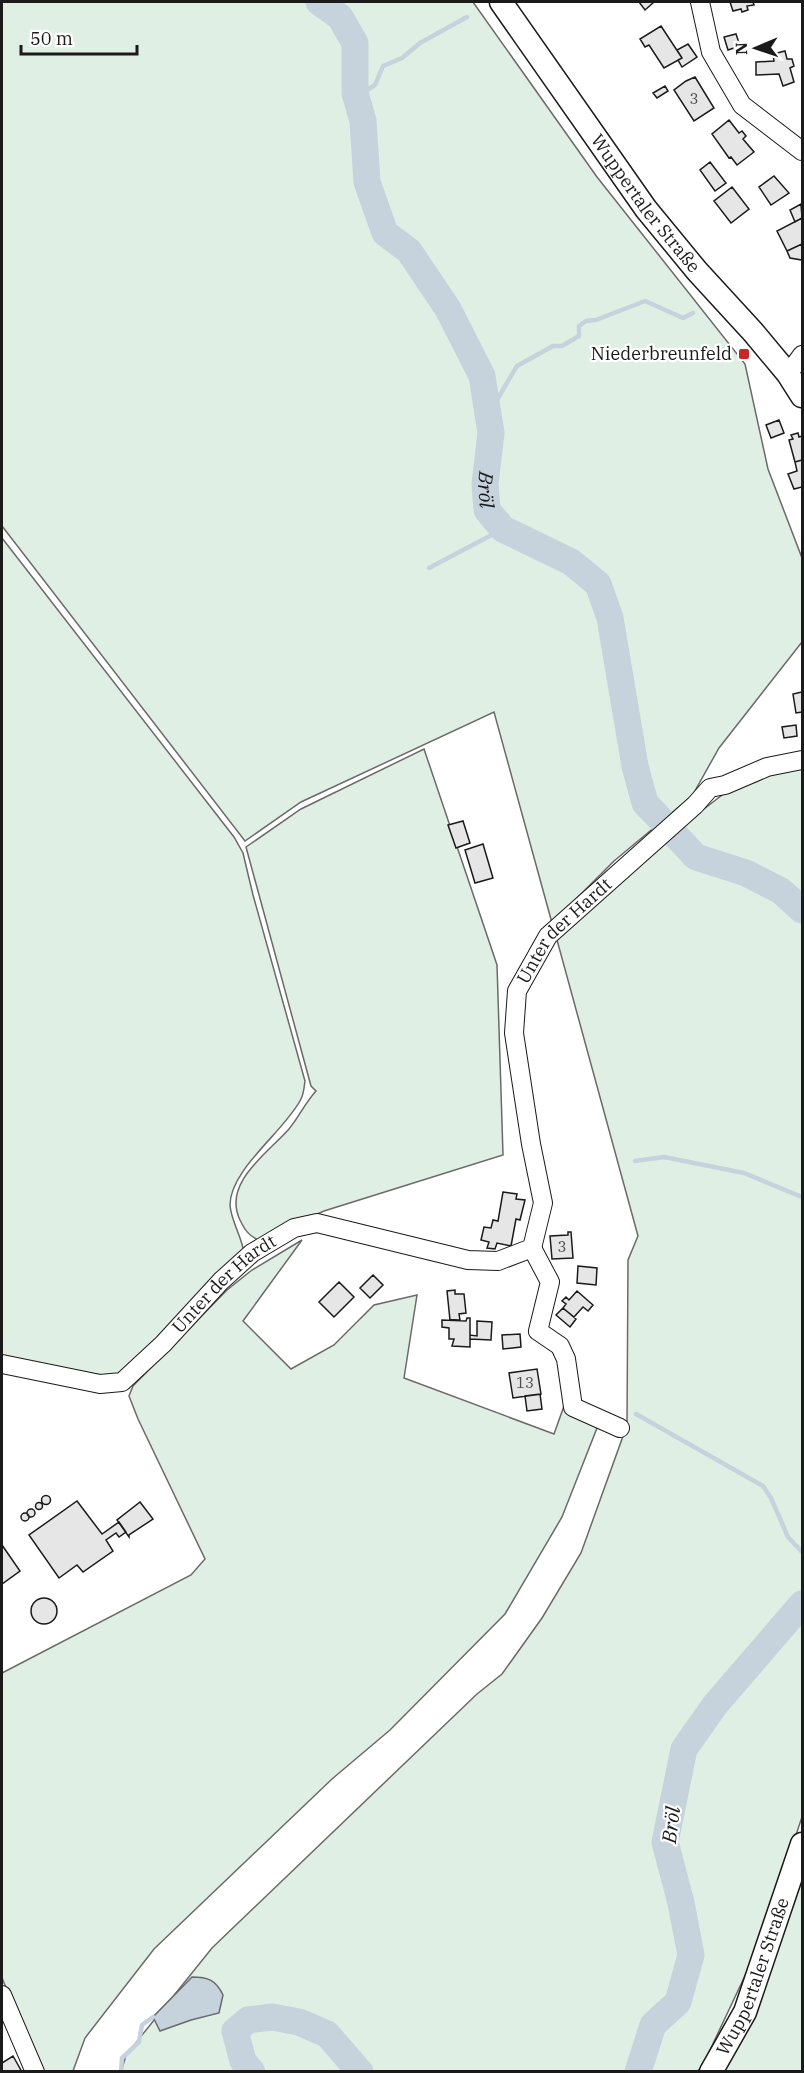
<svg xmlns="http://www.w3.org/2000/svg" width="804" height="2073" font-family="'IBM Plex Serif',serif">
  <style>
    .green { fill: #e0efe3; stroke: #6a6a6a; stroke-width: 1.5 }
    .water { fill: #c6d2dc; stroke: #6a6a6a; stroke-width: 1.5 }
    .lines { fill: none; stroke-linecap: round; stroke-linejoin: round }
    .stream { stroke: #c6d2dc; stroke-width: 4.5 }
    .river { stroke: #c6d2dc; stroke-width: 27 }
    .building { fill: #e6e6e6; stroke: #1a1a1a; stroke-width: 1.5 }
    .minor-casing { stroke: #1a1a1a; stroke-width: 20 }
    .major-casing { stroke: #1a1a1a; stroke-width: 25 }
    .minor { stroke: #fff; stroke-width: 18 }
    .major { stroke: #fff; stroke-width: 22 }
    .poi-dot { fill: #c62828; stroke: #fff; stroke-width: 2 }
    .labels { text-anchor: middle; stroke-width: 4.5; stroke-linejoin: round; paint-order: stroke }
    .number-label { font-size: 15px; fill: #4d4d4d }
    .street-label { font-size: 18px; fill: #1a1a1a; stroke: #fff }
    .poi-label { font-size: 18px; fill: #1a1a1a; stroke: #fff; text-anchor: end }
    .water-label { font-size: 20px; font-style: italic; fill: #1a1a1a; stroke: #fff }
  </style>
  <rect width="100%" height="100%" fill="#fff"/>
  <path class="green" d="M2 2H473L597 177 745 364 768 469 802 558V642L719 748 692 796 614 861 552 923 494 712 301 802 245 841 2 526Z
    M2 538 234 837 243 853 253 895 305 1081C304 1087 304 1093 301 1099 285 1131 230 1169 230 1205 231 1221 242 1237 244 1253L121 1375 106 1376 2 1357Z
    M424 749 497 965 503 1155 324 1211 258 1240C248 1235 245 1230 240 1220 222 1183 268 1153 289 1129 299 1117 305 1103 316 1091L311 1086 246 847 301 809Z
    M802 765V1817L759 1946 702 2067 696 2072H121L126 2055 212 1948 477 1694 502 1674 542 1618 581 1553 627 1425 628 1260 638 1236 557 940 594 901 670 835 734 786Z
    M302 1240 243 1321 291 1369 334 1345 374 1305 417 1295 404 1378 554 1434 564 1406 597 1428 562 1517 505 1614 390 1730 332 1779 154 1949 85 2038 73 2071H41L2 1978V1673L191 1575 205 1559 138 1419 129 1396 133 1386 227 1290 252 1270Z
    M802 1867V2071L722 2072Z"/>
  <path class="water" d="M192 1977C208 1977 216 1980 223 1995L219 2013 191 2020 160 2031 153 2017Z"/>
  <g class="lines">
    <path class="stream" d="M356 97 375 85 383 66 402 58 420 43 467 17
      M488 415 517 366 553 346H562L579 336V326L586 321 596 320 645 301 683 318 693 313
      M429 568 503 529
      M635 1161 664 1157 744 1173 802 1197
      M636 1414 763 1486 771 1498 788 1537 802 1552
      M121 2072 122 2058 139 2042 142 2025 153 2017"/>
    <g class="river">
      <path id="s1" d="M319 2 340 17 355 43V93L363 121 367 182 385 233 409 251 448 309 482 376 491 433 485 484 487 510 503 529 571 562 598 584 610 618 635 766 645 803 696 857 746 873 781 891 802 910"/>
      <path d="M252 2072 243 2061 235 2031 248 2020 272 2017 299 2022 327 2034 360 2072"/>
      <path d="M638 2072 653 2025 678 2002 691 1955 681 1903 665 1842 684 1749 715 1705 802 1604"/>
    </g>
  </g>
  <path class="building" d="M639 2H654L645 10Z
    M730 2H753L754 5 747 6 748 10 742 12 741 9 733 11Z
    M661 26 682 58 664 68 649 45 645 47 640 39Z
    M736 34 740 46 728 50 724 37Z
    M688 44 697 57 682 67 678 60 682 58 677 50Z
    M785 51 787 59H792L794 66 790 68 794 82 783 86 779 74 756 75V62L774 61 773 54Z
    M695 77 714 108 694 121 674 90 686 81Z
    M665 86 668 91 657 98 653 93Z
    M729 120 739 133 742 131 746 136 743 139 754 152 737 165 731 157 729 158 712 134Z
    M710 162 726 183 715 191 700 170Z
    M774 176 789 193 771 205 759 187Z
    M732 187 749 209 731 223 714 201Z
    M801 204 802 218 795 222 790 210Z
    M802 218V244L787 251 777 231Z
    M802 244V260L790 258 787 251Z
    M779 420 784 433 771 438 766 425Z
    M798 433 799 437 802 436V460L795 462 789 440 793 439 791 435Z
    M802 460V487L794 489 788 474 797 471 795 462Z
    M802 692V712L796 713 793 694Z
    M796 725 797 736 784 738 782 727Z
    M463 821 470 843 456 848 448 825Z
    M483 844 493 878 475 883 465 850Z
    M503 1192 517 1194 516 1199 525 1200 520 1220 516 1219 511 1246 497 1243 495 1249 487 1248 489 1242 481 1240 484 1227 491 1228 493 1220 498 1221Z
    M568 1232H571L573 1258 552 1259 550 1236 568 1235Z
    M578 1266 597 1268 596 1285 577 1283Z
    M373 1275 383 1285 370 1298 360 1288Z
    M339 1282 354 1297 334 1317 319 1302Z
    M455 1290V1294H464L466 1313 459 1314 460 1320H450L447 1291Z
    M577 1291 593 1305 588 1311 583 1307 574 1317 563 1308 566 1304 562 1301 566 1297 569 1300Z
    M563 1308 576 1319 570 1327 556 1315Z
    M467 1318H470V1347L452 1346 454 1339H449V1328L442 1327V1320L466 1321Z
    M477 1321 492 1322 491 1340 470 1339V1335L477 1336Z
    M520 1334 521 1347 503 1349 502 1335Z
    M537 1369 541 1394 513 1398 509 1373Z
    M540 1394 542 1409 527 1411 525 1396Z
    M41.5 1500a4.5 4.5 0 1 1 9 0a4.5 4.5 0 1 1-9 0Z
    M77 1501 102 1534 119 1522 126 1532 119 1537 116 1533 106 1540 113 1551 83 1572 77 1565 59 1578 29 1535Z
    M140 1502 153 1519 129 1535V1537L117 1520Z
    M35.5 1506a3.5 3.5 0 1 1 7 0a3.5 3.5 0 1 1-7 0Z
    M27 1513a4 4 0 1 1 8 0a4 4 0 1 1-8 0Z
    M21 1517a4 4 0 1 1 8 0a4 4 0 1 1-8 0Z
    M2 1545 20 1571 2 1584Z
    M31 1611a13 13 0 1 1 26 0a13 13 0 1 1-26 0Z
    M13 2056 22 2072H2V2063Z"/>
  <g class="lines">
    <defs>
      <g id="minor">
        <path d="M700 2 711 52 742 105 802 151"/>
        <path d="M788 374 802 355"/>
        <path d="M532 1248 550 1282 538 1331 560 1346 566 1359 573 1407 620 1428"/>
        <path id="s2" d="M2 1364 100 1384 122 1382 163 1344 221 1281 252 1253 294 1228 317 1223 468 1260 498 1261 532 1248 543 1203 531 1144 514 1033 517 991 548 936 695 805 710 788 725 785 767 767 802 760"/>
        <path d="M2 1995 35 2072"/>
      </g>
      <g id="major">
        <path id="s3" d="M501 2 646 209 697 271 753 332 788 374 802 396"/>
        <path id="s4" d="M711 2072 745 2012 802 1844"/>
      </g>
    </defs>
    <use href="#minor" class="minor-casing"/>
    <use href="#major" class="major-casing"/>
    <use href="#minor" class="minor"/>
    <use href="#major" class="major"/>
  </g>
  <rect class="poi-dot" x="738" y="348" width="12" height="12" rx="3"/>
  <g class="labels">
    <g class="number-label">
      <text x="694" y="104">3</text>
      <text x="562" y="1252">3</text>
      <text x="525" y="1388">13</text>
    </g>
    <g class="street-label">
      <text dy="6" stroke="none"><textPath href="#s3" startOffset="248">Wuppertaler Straße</textPath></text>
      <text dy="6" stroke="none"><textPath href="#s2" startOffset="938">Unter der Hardt</textPath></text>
      <text dy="6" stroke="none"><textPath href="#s2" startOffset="264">Unter der Hardt</textPath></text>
      <text dy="6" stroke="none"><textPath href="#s4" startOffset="105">Wuppertaler Straße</textPath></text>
    </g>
    <g class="poi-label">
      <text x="732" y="360">Niederbreunfeld</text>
    </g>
    <g class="water-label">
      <text dy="7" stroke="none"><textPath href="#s1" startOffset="540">Bröl</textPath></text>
      <text transform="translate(671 1825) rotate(-83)" y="7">Bröl</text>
    </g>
  </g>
  <rect width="804" height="2073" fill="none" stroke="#1a1a1a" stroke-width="6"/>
  <g transform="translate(756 48) rotate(268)" stroke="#ffffff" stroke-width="4.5" paint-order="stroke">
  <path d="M0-4.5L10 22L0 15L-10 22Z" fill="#1a1a1a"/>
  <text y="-9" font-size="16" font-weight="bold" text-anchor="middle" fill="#1a1a1a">N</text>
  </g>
  <path d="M21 45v9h116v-9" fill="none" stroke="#1a1a1a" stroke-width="3"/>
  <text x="30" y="45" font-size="18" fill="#1a1a1a" stroke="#ffffff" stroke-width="4.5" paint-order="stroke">50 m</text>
</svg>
